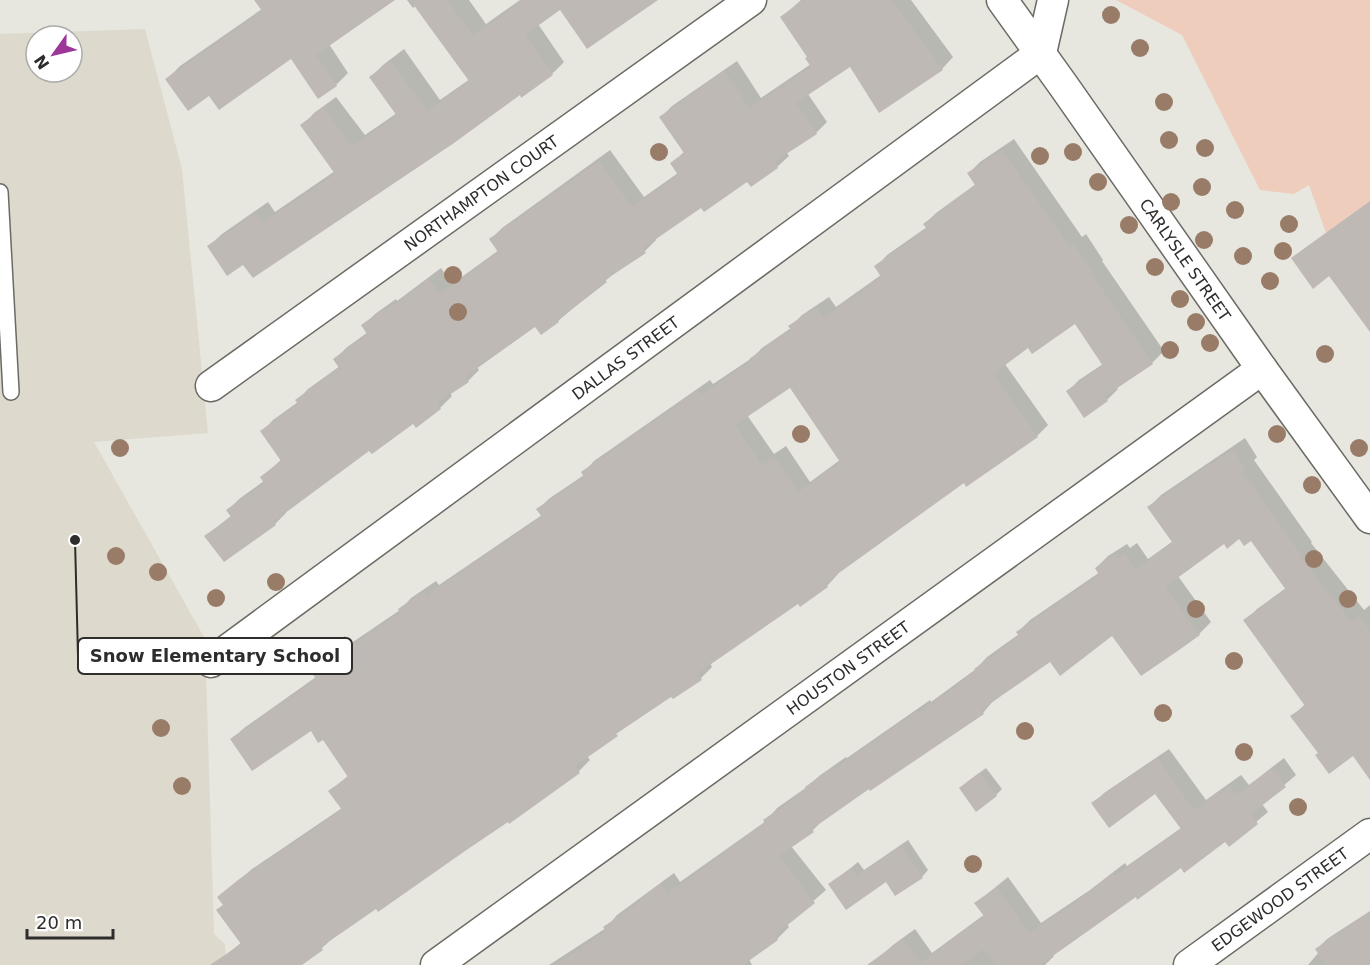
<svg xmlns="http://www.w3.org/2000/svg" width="1370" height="965" font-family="'DejaVu Sans',sans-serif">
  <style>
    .built { fill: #dddacd; fill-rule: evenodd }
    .green { fill: #efcdbd }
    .shadow { fill: #0003; fill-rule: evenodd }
    .building { fill: #beb9b4; fill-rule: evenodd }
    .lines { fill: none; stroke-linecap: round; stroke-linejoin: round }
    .lane-casing { stroke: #6b6a64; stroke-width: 18 }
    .street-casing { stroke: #6b6a64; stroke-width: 33 }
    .lane { stroke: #fff; stroke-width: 15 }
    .street { stroke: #fff; stroke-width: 30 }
    .tree { fill: #997c68 }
    .labels { text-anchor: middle; stroke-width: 4.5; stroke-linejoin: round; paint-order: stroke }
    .street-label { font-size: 16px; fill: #2e2d2b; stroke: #fff }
    .leader { fill: none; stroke: #2e2d2b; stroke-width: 2 }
    .callout-dot { fill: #2e2d2b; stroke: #fff; stroke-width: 2 }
    .callout { fill: #fff; stroke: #2e2d2b; stroke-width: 2 }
    .callout-label { font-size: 18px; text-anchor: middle; font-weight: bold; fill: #2e2d2b }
  </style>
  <rect width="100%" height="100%" fill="#e7e6df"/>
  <path class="built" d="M145 29 182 169 208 433 94 442 205 639 214 934 225 944 226 965H0V34ZM36 36H72V72H36Z"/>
  <path class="green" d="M1116 0H1370V201L1326 233 1309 185 1294 194 1260 190 1182 35Z"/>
  <path class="shadow" d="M266 0H392L329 44 348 73 336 85 292 57 209 94 167 79 180 66 262 9Z
    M407 0H469L486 24 520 0H548L538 24 564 62 552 74 244 262 209 246 222 234 268 202 275 212 335 171 302 126 314 113 336 97 365 135 397 113 371 77 383 65 404 49 440 100 470 79 416 5 413 8Z
    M801 0H911L953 57 942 69 850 65 808 94 827 122 816 133 787 153 789 156 777 167 751 185 748 180 702 206 655 238 656 240 645 251 618 270 558 321 535 324 477 367 479 370 468 381 450 393 452 396 440 408 416 425 413 422 370 449 285 511 286 513 275 524 206 536 232 515 228 510 239 499 264 481 262 477 282 459 262 432 273 420 298 402 297 401 308 389 340 366 335 359 346 348 368 332 363 326 375 314 396 299 397 301 441 268 452 284 499 250 491 239 502 228 610 150 644 197 678 173 672 163 685 151 661 117 672 106 737 61 761 98 811 64 809 57 782 17Z
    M1014 139 1082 237 1086 234 1103 260 1102 261 1164 351 1152 363 1116 387 1118 389 1107 400 1068 391 1079 380 1103 364 1075 322 1028 346 1005 364 1048 425 1037 436 964 481 837 573 838 574 827 586 798 602 710 663 712 667 701 678 673 697 672 695 624 727 587 756 590 760 579 771 376 907 334 937 322 948 299 965H225L221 959 242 942 218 910 224 904 219 897 252 869 342 808 330 791 349 775 323 738 311 729 232 739 244 728 316 677 308 665 319 653 345 636 350 644 400 610 411 598 436 581 439 585 542 515 538 509 550 498 584 475 583 473 594 461 710 380 713 384 752 358 762 348 791 328 790 327 802 315 829 297 836 307 881 275 876 267 887 255 927 227 925 224 936 213 976 184 969 173 980 162ZM790 386 840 460 810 482 786 446 774 454 747 415Z
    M1245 438 1257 457 1254 460 1312 542 1311 543 1364 610 1370 605V764L1353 754 1320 753 1292 717 1305 704 1245 621 1257 609 1286 588 1251 539 1239 537 1224 542 1178 576 1211 622 1199 634 1178 649 1112 634 1050 660 994 700 983 713 869 787 824 819 813 830 791 846 826 890 787 924 789 927 777 939 749 959 752 965H549L606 928 617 915 674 873 680 882 766 821 777 808 807 787 819 776 846 757 847 758 930 700 931 702 976 669 987 657 1019 634 1018 632 1030 620 1100 572 1096 568 1108 556 1127 544 1130 548 1137 543 1148 559 1173 541 1149 507 1161 495Z
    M1169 749 1206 800 1241 775 1249 785 1284 758 1296 775 1262 804 1268 812 1229 845 1225 840 1136 895 1052 954 1054 956 1045 965H870L893 945 915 929 932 953 985 914 976 903 1008 877 1041 923 1090 890 1125 863 1127 866 1181 828 1156 792 1093 804 1104 793Z
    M986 768 1002 789 996 795 967 782Z
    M908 840 928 870 922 877 830 885 858 862 864 870Z
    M1370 911V955L1355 965H1308L1319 952 1317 949 1327 939Z"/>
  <path class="building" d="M254 0H395L316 55 337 86 318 99 291 59 219 110 209 96 188 111 165 79 262 11Z
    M410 0H447L473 35 523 0H658L587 49 560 10 525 35 553 75 521 98 520 95 454 143 253 278 243 265 227 276 207 246 256 213 262 223 335 174 300 125 323 108 352 146 397 116 369 77 391 61 427 111 469 81Z
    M803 0H892L943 70 879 113 850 67 796 103 817 134 774 162 778 168 751 187 747 182 704 212 701 208 643 248 646 253 605 280 607 282 558 320 559 322 541 335 535 327 465 377 469 382 437 403 441 409 416 428 413 424 372 454 369 451 273 522 276 525 224 562 204 536 231 517 226 510 264 483 260 477 281 461 260 431 298 404 295 400 339 368 333 359 367 334 361 325 384 309 385 311 429 279 440 294 498 252 489 239 599 161 632 207 678 175 670 163 684 153 659 117 725 71 749 108 811 67 805 58 807 57 780 17Z
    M1002 150 1070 247 1074 244 1093 272 1091 273 1153 364 1104 397 1108 401 1084 418 1066 391 1103 366 1075 324 1032 354 1028 348 993 374 1038 437 966 487 964 483 825 583 828 587 800 607 798 604 698 673 702 680 673 699 671 697 616 734 618 736 575 766 580 773 509 824 508 822 465 851 378 912 376 909 321 947 323 950 302 965H210L241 944 216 910 223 905 217 897 238 880 342 810 328 791 348 777 323 740 318 743 311 731 252 771 230 739 316 679 306 664 333 646 338 654 400 613 398 609 424 591 427 595 542 517 536 509 584 477 581 472 698 390 701 395 751 361 749 359 791 330 788 326 817 307 824 318 881 277 874 266 927 229 923 224 975 185 967 173ZM790 388 840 462 798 492 774 456 762 465 735 425Z
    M1370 201V332L1329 276 1313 289 1291 258Z
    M1233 449 1246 470 1243 473 1301 555 1300 556 1351 621 1359 615 1370 631V780L1353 756 1329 774 1315 755 1318 753 1290 716 1305 706 1243 620 1286 590 1251 541 1244 546 1239 539 1227 549 1224 544 1165 587 1200 635 1179 650 1141 676 1112 636 1060 676 1050 662 981 710 984 714 870 791 869 789 812 829 814 832 779 856 815 903 775 935 778 940 743 965H555L606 931 603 927 641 901 640 899 661 884 668 893 765 823 763 820 806 790 805 787 833 767 834 769 917 711 919 713 976 671 974 669 1019 636 1016 632 1099 575 1095 568 1115 554 1117 559 1125 554 1136 570 1172 542 1147 507Z
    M1157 758 1194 810 1229 785 1237 795 1272 768 1286 787 1251 814 1258 824 1229 847 1225 842 1184 873 1181 868 1137 900 1136 897 1040 965H995L984 949 962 965H867L903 939 920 963 984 916 974 903 997 887 1029 933 1077 901 1113 873 1115 876 1181 829 1155 794 1109 828 1091 803Z
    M979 773 997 796 976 812 959 788Z
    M901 846 923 878 895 896 886 882 846 910 828 884 851 868 857 876Z
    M1370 912V965H1326L1315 949Z"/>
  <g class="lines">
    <defs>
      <path id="lane" d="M0 192 11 392"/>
      <g id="street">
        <path id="s1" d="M1002 0 1063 85 1262 369 1370 518"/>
        <path id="s2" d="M211 386 751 0"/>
        <path id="s3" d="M211 662 1041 53 1053 0"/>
        <path id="s4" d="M436 965 1262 369"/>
        <path id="s5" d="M1189 965 1370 834"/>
      </g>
    </defs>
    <use href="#lane" class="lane-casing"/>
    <use href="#street" class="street-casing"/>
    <use href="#lane" class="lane"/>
    <use href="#street" class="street"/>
  </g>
  <g class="tree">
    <circle cx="1111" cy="15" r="9"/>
    <circle cx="1140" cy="48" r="9"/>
    <circle cx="1164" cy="102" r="9"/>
    <circle cx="1169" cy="140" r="9"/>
    <circle cx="1205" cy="148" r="9"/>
    <circle cx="659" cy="152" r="9"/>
    <circle cx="1073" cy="152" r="9"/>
    <circle cx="1040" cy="156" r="9"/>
    <circle cx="1098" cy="182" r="9"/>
    <circle cx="1202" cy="187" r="9"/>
    <circle cx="1171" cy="202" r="9"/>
    <circle cx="1235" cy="210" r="9"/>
    <circle cx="1289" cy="224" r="9"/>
    <circle cx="1129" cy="225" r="9"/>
    <circle cx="1204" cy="240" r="9"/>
    <circle cx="1283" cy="251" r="9"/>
    <circle cx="1243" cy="256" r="9"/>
    <circle cx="1155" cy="267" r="9"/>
    <circle cx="453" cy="275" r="9"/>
    <circle cx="1270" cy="281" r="9"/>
    <circle cx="1180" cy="299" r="9"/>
    <circle cx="458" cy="312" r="9"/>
    <circle cx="1196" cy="322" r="9"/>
    <circle cx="1210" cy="343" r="9"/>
    <circle cx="1170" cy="350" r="9"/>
    <circle cx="1325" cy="354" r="9"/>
    <circle cx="801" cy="434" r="9"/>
    <circle cx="1277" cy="434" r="9"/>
    <circle cx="120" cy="448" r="9"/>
    <circle cx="1359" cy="448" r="9"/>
    <circle cx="1312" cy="485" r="9"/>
    <circle cx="116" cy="556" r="9"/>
    <circle cx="1314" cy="559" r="9"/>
    <circle cx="158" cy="572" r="9"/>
    <circle cx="276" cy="582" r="9"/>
    <circle cx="216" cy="598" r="9"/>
    <circle cx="1348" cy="599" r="9"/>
    <circle cx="1196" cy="609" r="9"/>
    <circle cx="1234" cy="661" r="9"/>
    <circle cx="1163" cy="713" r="9"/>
    <circle cx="161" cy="728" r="9"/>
    <circle cx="1025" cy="731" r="9"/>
    <circle cx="1244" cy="752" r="9"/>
    <circle cx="182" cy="786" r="9"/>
    <circle cx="1298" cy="807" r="9"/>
    <circle cx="973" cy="864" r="9"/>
  </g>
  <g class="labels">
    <g class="street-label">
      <text dy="6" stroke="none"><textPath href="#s2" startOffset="332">NORTHAMPTON COURT</textPath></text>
      <text dy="6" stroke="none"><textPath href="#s1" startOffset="318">CARLYSLE STREET</textPath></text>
      <text dy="6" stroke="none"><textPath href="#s3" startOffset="514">DALLAS STREET</textPath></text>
      <text dy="6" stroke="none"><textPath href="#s4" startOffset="508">HOUSTON STREET</textPath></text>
      <text dy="6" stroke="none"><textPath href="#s5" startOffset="112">EDGEWOOD STREET</textPath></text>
    </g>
  </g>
  <path class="leader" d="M75 540L78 656"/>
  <circle class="callout-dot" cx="75" cy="540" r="6"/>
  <rect class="callout" x="78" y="638" width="274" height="36" rx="6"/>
  <g class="callout-label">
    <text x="215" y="662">Snow Elementary School</text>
  </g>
  <g transform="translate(54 54) rotate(236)"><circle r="28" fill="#ffffff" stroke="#ababaa" stroke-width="1.5"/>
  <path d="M0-4.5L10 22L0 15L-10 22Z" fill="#9d3699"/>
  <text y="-9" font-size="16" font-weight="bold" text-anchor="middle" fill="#2e2d2b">N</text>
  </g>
  <path d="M27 929v9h86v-9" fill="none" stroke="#2e2d2b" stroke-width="3"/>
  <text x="36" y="929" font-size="18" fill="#2e2d2b" stroke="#ffffff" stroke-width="4.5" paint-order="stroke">20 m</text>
</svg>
